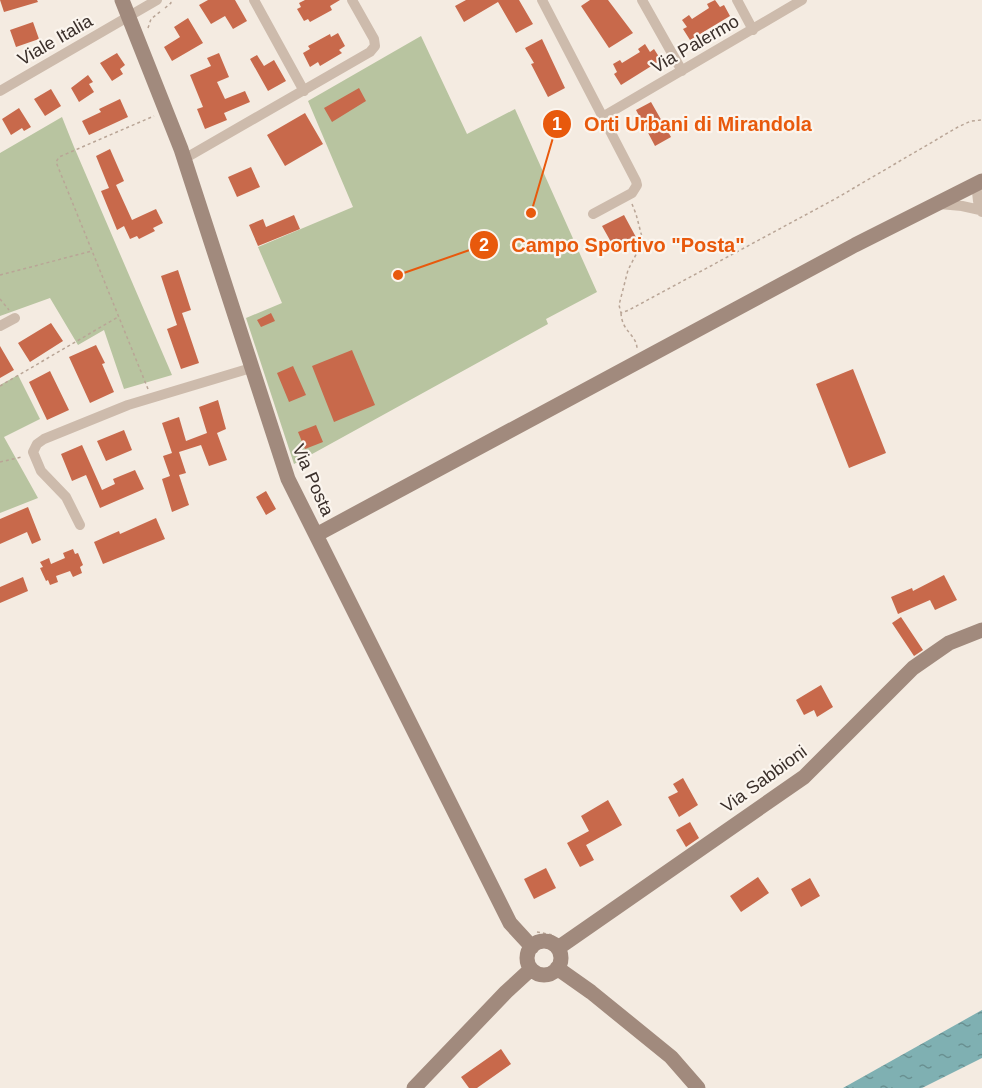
<svg xmlns="http://www.w3.org/2000/svg" width="982" height="1088" font-family="Helvetica,sans-serif">
  <style>
    .green { fill: #b8c4a0 }
    .water { fill: url(#water-ripples) }
    .building { fill: #c8694b }
    .lines { fill: none; stroke-linecap: round; stroke-linejoin: round }
    .path { stroke: #b9a596; stroke-width: 1.5; stroke-dasharray: 3 3; stroke-linecap: butt }
    .street { stroke: #cdbbac; stroke-width: 10 }
    .secondary { stroke: #a18a7d; stroke-width: 15 }
    .labels { text-anchor: middle; stroke-width: 4.5; stroke-linejoin: round; paint-order: stroke }
    .street-label { font-size: 18px; fill: #3b302b; stroke: #fbf5ee }
    .leader { fill: none; stroke: #e8590c; stroke-width: 2 }
    .callout-dot { fill: #e8590c; stroke: #fbf5ee; stroke-width: 2 }
    .mark-label { font-size: 18px; text-anchor: middle; font-weight: bold; fill: #fff }
    .callout-label { font-size: 20px; text-anchor: middle; font-weight: bold; fill: #e8590c; stroke: #fbf5ee; stroke-width: 4.5; stroke-linejoin: round; paint-order: stroke }
  </style>
  <defs>
    <pattern id="water-ripples" width="26" height="14" patternUnits="userSpaceOnUse" patternTransform="scale(1.5)"><rect width="26" height="14" fill="#7fb0b2"/><path d="M2 4q2-2 4 0t4 0M15 11q2-2 4 0t4 0" fill="none" stroke="#699091"/></pattern>
  </defs>
  <rect width="100%" height="100%" fill="#f4ebe1"/>
  <path class="green" d="M421 36 467 134 515 109 597 292 546 319 548 324 294 464 246 318 282 303 258 247 353 207 308 101Z
    M62 117 74 147 172 375 124 389 104 330 78 345 50 298 0 316V153Z
    M18 375 40 419 4 437 38 498 0 513V385Z"/>
  <path class="water" d="M982 1010V1058L922 1088H843Z"/>
  <path class="building" d="M0 0H37L38 2 4 12Z
    M208 0H235L247 21 233 29 225 16 211 24 199 5Z
    M305 0H340L330 6 332 10 310 22 308 19 304 21 297 9 301 7 299 3Z
    M466 0H519L533 24 516 33 498 2 464 22 455 6Z
    M590 0H608L633 33 609 48 581 6Z
    M715 0 720 7 724 5 730 16 690 40 683 29 687 27 682 20 689 15 692 19 709 8 707 4Z
    M188 18 203 43 172 61 164 47 180 37 174 27Z
    M33 22 39 39 16 47 10 30Z
    M338 33 345 46 339 50 342 53 320 66 318 62 310 67 303 53 310 49 308 46 330 34 331 37Z
    M542 39 565 88 548 97 531 64 534 63 525 48Z
    M645 44 650 52 654 49 661 60 621 85 614 74 617 72 613 64 620 60 622 63 640 52 638 49Z
    M117 53 125 65 120 69 123 74 112 81 100 63Z
    M219 53 229 77 217 82 225 99 245 91 250 102 224 113 227 120 205 129 197 109 203 107 190 75 211 66 207 58Z
    M257 55 264 66 274 60 286 81 268 91 250 59Z
    M88 75 93 82 89 84 94 92 79 102 71 88Z
    M359 88 366 101 332 122 324 108Z
    M51 89 61 106 45 116 34 99Z
    M120 99 128 117 89 135 82 121 101 112 99 109Z
    M651 102 671 137 655 146 636 110Z
    M19 108 31 127 24 131 22 128 11 135 2 119Z
    M305 113 323 144 285 166 267 135Z
    M110 149 124 181 116 185 132 220 156 209 163 223 153 228 155 231 139 239 137 236 130 239 124 226 117 230 101 191 109 188 96 156Z
    M251 167 260 187 237 197 228 177Z
    M294 215 300 229 258 246 249 225 263 219 266 227Z
    M624 215 637 239 616 251 602 226Z
    M178 270 191 310 182 313 199 363 181 369 167 329 177 325 161 276Z
    M271 313 275 321 261 327 257 320Z
    M51 323 63 341 30 362 18 343Z
    M96 345 105 363 102 364 114 392 90 403 69 357Z
    M0 346 14 370 0 378Z
    M352 350 375 405 334 422 312 366Z
    M293 366 306 395 289 402 277 373Z
    M853 369 886 453 849 468 816 384Z
    M50 371 69 410 47 420 29 382Z
    M218 400 226 429 217 433 227 460 209 466 201 445 179 452 186 473 179 475 189 505 172 512 162 479 170 476 163 456 172 453 162 423 179 417 186 441 207 433 199 407Z
    M316 425 323 442 305 449 298 432Z
    M124 430 132 450 106 461 97 441Z
    M82 445 102 490 115 484 113 479 135 470 144 489 100 508 86 475 72 481 61 454Z
    M266 491 276 509 266 515 256 497Z
    M28 507 41 540 32 544 27 532 0 544V519Z
    M156 518 165 539 103 564 94 542 119 531 120 534Z
    M73 549 75 554 78 553 83 565 80 567 82 573 73 577 70 571 56 576 58 582 50 585 48 580 46 581 40 568 43 567 40 562 49 558 51 564 65 558 63 553Z
    M944 575 957 600 935 610 930 600 898 614 891 597 912 588 913 591Z
    M23 577 28 591 0 603V587Z
    M901 617 923 650 914 656 892 623Z
    M821 685 833 707 817 717 814 710 804 715 796 700Z
    M683 778 698 805 679 817 668 797 678 792 673 784Z
    M608 800 622 825 586 845 594 860 580 867 567 843 589 831 581 816Z
    M690 822 699 838 686 847 676 830Z
    M546 868 556 888 534 899 524 879Z
    M758 877 769 893 741 912 730 896Z
    M810 878 820 896 801 907 791 889Z
    M501 1049 511 1064 477 1088H469L461 1077Z"/>
  <g class="lines">
    <path class="path" d="M165 8 171 3 170 0
      M148 28 151 19 161 11
      M632 204 636 214 643 241 628 270 619 305 621 313 629 310 835 199 958 127 971 121 982 120
      M0 275 92 251
      M0 299 9 310
      M621 313C622 332 636 334 637 348
      M0 386 118 317
      M148 389 56 162 59 157 154 116
      M0 462 22 457
      M537 932 553 935"/>
    <path class="street" d="M254 0 304 91
      M542 0 636 181 637 185 632 193 593 214
      M642 0 682 71
      M737 0 753 30
      M0 91 157 0
      M604 116 802 0
      M184 159 370 52 375 46 374 39 352 0
      M976 183 978 201 982 212
      M939 204 962 206 980 210
      M0 326 15 318
      M80 525 66 497 41 471 33 452 37 444 44 439 128 405 251 368"/>
    <path class="secondary" d="M122 0 181 149 288 479 510 923 532 947
      M316 535 855 245 982 181
      M527 958a17 17 0 1 1 34 0a17 17 0 1 1-34 0Z
      M558 948 804 777 913 668 949 643 982 630
      M557 968 591 992 671 1057 698 1088
      M414 1088 506 992 531 969"/>
  </g>
  <g class="labels">
    <g class="street-label">
      <text transform="translate(55 40) rotate(-30)" y="6">Viale Italia</text>
      <text transform="translate(695 44) rotate(-30)" y="6">Via Palermo</text>
      <text transform="translate(313 480) rotate(66)" y="6">Via Posta</text>
      <text transform="translate(764 779) rotate(-36)" y="6">Via Sabbioni</text>
    </g>
  </g>
  <path class="leader" d="M531 213L557 124M398 275L484 245"/>
  <g class="callout-dot">
    <circle cx="531" cy="213" r="6"/>
    <circle cx="398" cy="275" r="6"/>
    <circle cx="557" cy="124" r="15"/>
    <circle cx="484" cy="245" r="15"/>
  </g>
  <g class="mark-label">
    <text x="557" y="130">1</text>
    <text x="484" y="251">2</text>
  </g>
  <g class="callout-label">
    <text x="698" y="131">Orti Urbani di Mirandola</text>
    <text x="628" y="252">Campo Sportivo "Posta"</text>
  </g>
</svg>
